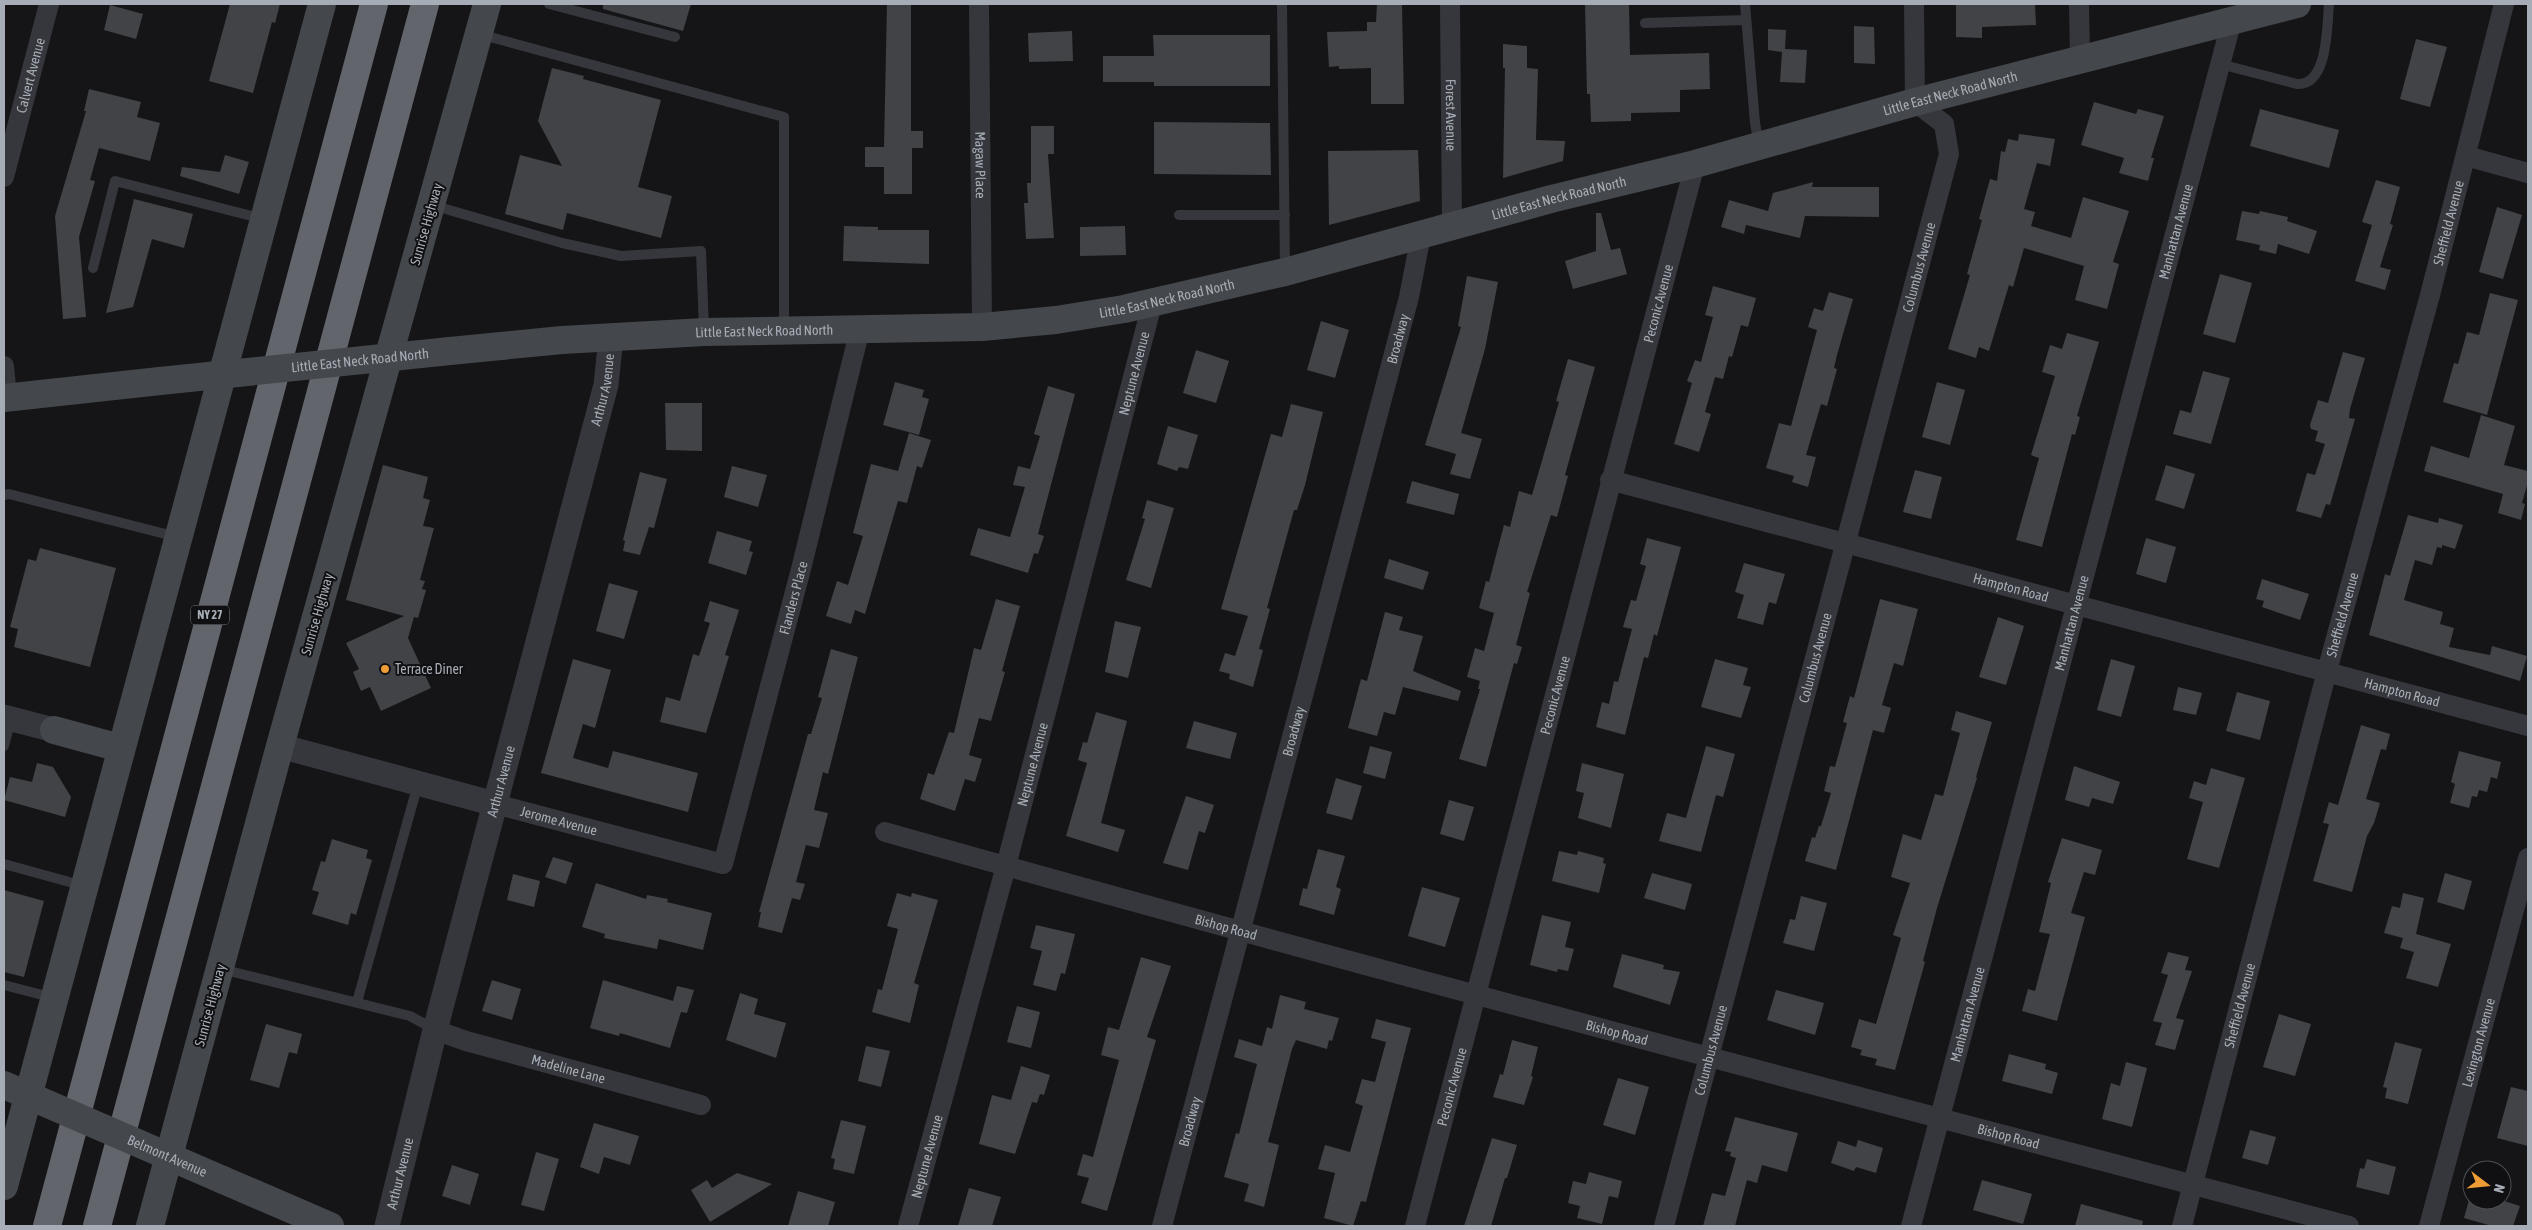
<svg xmlns="http://www.w3.org/2000/svg" width="2532" height="1230" font-family="'Asap Condensed',sans-serif">
  <style>
    .building { fill: #414347 }
    .lines { fill: none; stroke-linecap: round; stroke-linejoin: round }
    .service { stroke: #36373c; stroke-width: 10 }
    .minor { stroke: #36373c; stroke-width: 20 }
    .tertiary { stroke: #36373c; stroke-width: 25 }
    .secondary { stroke: #44474b; stroke-width: 28 }
    .motorway { stroke: #62666c; stroke-width: 28 }
    .secondary-bridge { stroke: #44474b; stroke-width: 28 }
    .poi-dot { fill: #ed9c36; stroke: #101012; stroke-width: 2 }
    .labels { text-anchor: middle; stroke-width: 4; stroke-linejoin: round; paint-order: stroke }
    .shield { fill: #101012; stroke: #7a7e85; stroke-width: 1 }
    .shield-label { font-size: 12px; font-weight: bold; fill: #a7adb6 }
    .street-label { font-size: 14px; fill: #a7adb6; stroke: #101012 }
    .poi-label { font-size: 14px; fill: #a7adb6; stroke: #101012; text-anchor: start }
  </style>
  <rect width="100%" height="100%" fill="#151517"/>
  <path class="building" d="M230 4H280L275 23 272 22 253 93 209 81Z
    M603 4H691L683 31 603 9Z
    M887 4H911V131H923V148H912V194H884V167H865V147H884Z
    M1377 4H1402L1404 104H1371V68L1339 69V66L1329 67 1327 32 1367 31V22H1376Z
    M1585 4H1629L1630 55 1709 53 1710 89 1680 90V112L1631 113V121L1591 122 1590 94H1587Z
    M1956 4H2035L2036 25 1982 27V38L1956 37Z
    M110 5 143 14 136 39 104 30Z
    M1854 26 1874 27 1875 64 1854 63Z
    M1768 29 1786 30 1785 49 1807 50 1805 83 1780 82 1782 52 1768 50Z
    M1072 31 1073 61 1029 62 1028 33Z
    M1153 35H1270V86H1154V82H1103V56H1154Z
    M2416 39 2447 47 2430 107 2400 99Z
    M1503 44 1527 46V68L1538 69 1536 140 1565 141 1563 161 1503 178 1505 68H1503Z
    M552 68 584 76 583 79 661 100 638 187 672 196 661 238 567 213 563 230 505 214 520 155 562 166 538 121Z
    M89 89 141 102 137 117 160 123 150 161 99 148 90 180 95 181 79 237 86 317 63 319 55 216 86 111H84Z
    M2094 102 2136 114 2138 109 2164 116 2151 158H2154L2148 181 2119 173 2124 158 2081 145Z
    M2260 109 2339 130 2329 168 2250 146Z
    M1154 122 1270 123 1271 175 1154 174Z
    M1031 126H1054V154H1048L1054 238 1026 239 1024 203H1028L1027 183H1031Z
    M2019 134 2055 139 2050 166 2037 163 2024 209 2035 212 2031 226 2071 238 2083 197 2129 211 2113 262 2119 264 2107 309 2075 300 2084 266 2024 248 2013 287 2009 285 1989 351 1979 347 1976 358 1948 349 1970 275 1967 274 1982 220 1979 219 1990 179 1997 181 2001 151 2005 152 2008 139 2018 141Z
    M1418 150 1420 201 1329 225 1328 151Z
    M225 155 249 162 239 194 180 176 182 167 220 172Z
    M2376 180 2400 187 2390 224 2393 225 2380 267 2391 270 2385 290 2355 281 2372 225 2362 222Z
    M1813 182 1812 187H1879V217L1805 216 1800 238 1746 225 1744 234 1721 227 1729 200 1768 211 1773 193Z
    M134 199 193 214 184 248 152 239 133 307 106 313Z
    M2497 207 2522 215 2503 279 2479 272Z
    M2242 211 2259 214 2260 211 2288 217 2287 221 2317 231 2309 254 2278 244 2276 254 2259 250 2260 245 2236 240Z
    M1596 213H1601L1611 250 1620 248 1627 274 1573 289 1565 261 1596 251Z
    M844 226 878 227V230H929V264L843 261Z
    M1125 226 1126 255 1080 256V227Z
    M2220 274 2252 283 2235 343 2203 334Z
    M1467 276 1498 282 1485 349 1461 433 1482 439 1470 479 1450 474 1456 454 1425 445 1461 327 1458 326Z
    M1713 286 1756 298 1748 327 1741 325 1732 357 1729 356 1723 379 1715 377 1705 412 1711 414 1699 452 1674 444 1692 383 1687 381 1695 360 1701 362 1713 317 1705 315Z
    M1829 292 1853 299 1837 355 1834 368 1837 369 1827 406 1821 404 1806 455 1816 457 1808 487 1792 482 1794 476 1766 468 1779 423 1791 426 1817 330 1808 327 1814 308 1823 311Z
    M2490 293 2518 300 2487 415 2443 402 2454 363 2458 364 2467 332 2479 335Z
    M1321 321 1349 330 1335 378 1307 370Z
    M2067 333 2099 342 2077 416 2080 417 2075 435 2072 434 2042 547 2016 540 2039 458 2031 455 2055 376 2042 372 2050 345 2062 349Z
    M1196 350 1229 361 1216 403 1183 393Z
    M2343 352 2365 358 2350 409 2349 418 2355 419 2330 505 2326 504 2321 518 2296 511 2307 473 2315 475 2325 444 2315 441 2318 431 2311 429 2310 425 2318 400 2328 403Z
    M1568 359 1595 367 1565 475 1568 476 1557 517 1551 515 1527 592 1530 593 1516 645 1522 647 1517 664 1514 663 1486 767 1459 759 1480 689H1478L1480 681 1467 677 1475 648 1484 651 1494 613 1479 608 1486 581 1489 582 1504 525 1510 527 1519 491 1532 495 1559 402 1556 401Z
    M2203 371 2230 378 2211 444 2173 434 2180 410 2191 413Z
    M895 382 924 390 922 397 929 399 919 435 883 425Z
    M1937 382 1965 390 1950 445 1922 437Z
    M1048 386 1075 394 1038 534 1044 536 1038 554 1034 553 1028 573 970 555 978 528 1010 537 1025 487 1013 485 1018 466 1030 469 1040 436 1034 434Z
    M665 403H702V451L666 450Z
    M1291 404 1323 412 1305 485 1297 510H1294L1267 608 1270 609 1259 649 1263 650 1253 687 1229 679 1230 674 1219 671 1225 653 1235 656 1248 616 1221 609 1271 434 1282 437Z
    M2481 415 2515 426 2504 465 2528 471V482L2522 503 2525 504 2521 520 2498 513 2503 494 2424 471 2431 446 2469 458Z
    M1168 426 1198 435 1188 469 1179 467 1177 471 1157 464Z
    M909 433 931 440 922 468 917 466 907 503 898 501 865 614 855 610 851 624 826 616 837 581 848 585 863 536 853 533 871 464 898 471Z
    M383 465 428 477 423 498 430 500 423 526 434 528 420 580 425 581 422 589 426 590 418 618 414 617 408 638 431 688 381 711 370 687 361 691 353 672 359 669 346 643 404 616 346 600Z
    M2166 465 2195 474 2184 509 2155 500Z
    M732 466 767 475 758 507 724 497Z
    M1915 470 1942 477 1931 519 1903 512Z
    M640 472 667 479 654 528 649 527 640 555 623 551 625 541 623 540Z
    M1412 481 1459 494 1454 515 1406 503Z
    M1147 500 1174 508 1151 588 1126 580 1145 519 1142 518Z
    M2408 515 2438 523 2439 518 2463 525 2455 549 2442 545V548L2437 547 2432 565 2415 560 2404 600 2443 612 2440 624 2454 628 2449 647 2490 655 2492 646 2527 656 2520 681 2369 635 2385 574 2390 576Z
    M717 531 752 541 749 551 753 552 746 575 708 563Z
    M1647 538 1681 547 1657 636 1654 634 1648 658 1644 657 1625 735 1596 727 1602 702 1609 704 1614 681 1618 682 1632 629 1623 627 1631 600 1636 601 1646 566 1640 564Z
    M2146 538 2176 547 2166 583 2136 574Z
    M40 548 116 568 90 667 14 647 18 629 10 627 28 559 36 561Z
    M1389 559 1429 572 1423 590 1384 578Z
    M1744 563 1785 574 1776 604 1769 602 1763 625 1737 618 1744 595 1735 592Z
    M2262 579 2309 594 2300 620 2262 607 2264 601 2256 599Z
    M609 583 638 591 624 639 596 631Z
    M996 599 1020 606 1002 671 1005 672 991 721 979 718 969 755 982 759 975 782 965 779 955 811 920 799 928 773 934 775 949 732 954 733 974 648 981 650Z
    M1880 599 1918 609 1903 666 1894 663 1882 705 1891 708 1884 733 1873 730 1836 870 1805 861 1812 837 1815 838 1819 826H1821L1831 793 1824 791 1830 766 1835 767 1847 723 1843 722 1850 696 1854 698Z
    M710 601 739 610 725 655 729 656 706 733 660 722 666 697 680 701 693 654 699 656 710 623 704 621Z
    M1385 612 1403 617 1399 630 1423 636 1413 671 1461 691 1458 701 1403 687 1395 715 1384 712 1377 736 1348 728 1361 679 1367 681Z
    M1998 617 2024 626 2006 685 1979 677Z
    M1115 621 1141 627 1128 678 1105 672Z
    M831 649 858 657 828 774 823 772 814 810 828 813 819 848 806 845 796 882 805 884 800 900 792 898 782 933 758 927 761 912H759L808 734H811L822 698 818 697Z
    M573 659 611 670 595 728 583 724 573 758 608 768 613 751 698 773 688 812 541 773Z
    M1715 659 1748 668 1743 685 1751 687 1741 718 1701 707Z
    M2111 659 2135 666 2121 717 2097 710Z
    M2178 687 2202 693 2196 715 2173 710Z
    M2237 692 2270 701 2260 740 2226 731Z
    M1956 711 1992 722 1976 777 1977 778 1937 908 1923 961 1925 962 1895 1070 1875 1065 1877 1059 1860 1055 1862 1050 1851 1047 1859 1019 1876 1024 1901 938 1893 935 1910 883 1891 877 1903 834 1921 840 1935 794 1943 796 1960 733 1951 730Z
    M1096 712 1127 721 1101 823 1125 830 1118 852 1066 836 1087 763 1078 760 1083 742 1087 743Z
    M1194 721 1237 733 1230 759 1186 748Z
    M2361 725 2390 734 2386 750 2381 749 2366 799 2380 803 2374 823 2367 836 2352 892 2313 881 2329 824 2323 823 2329 802 2338 805Z
    M1370 746 1392 752 1385 779 1363 773Z
    M1706 746 1735 754 1723 797 1716 795 1701 852 1659 841 1667 813 1686 818Z
    M2459 751 2501 762 2497 779 2491 777 2487 792 2479 790 2477 797 2472 796 2469 808 2450 803 2455 784 2451 782Z
    M37 763 53 767 71 797 65 817 4 800 10 777 32 782Z
    M1582 763 1624 774 1611 828 1578 818 1584 793 1576 791Z
    M2074 766 2120 782 2113 804 2092 798 2089 807 2065 800Z
    M2211 768 2245 778 2219 868 2187 859 2203 802 2189 798 2194 781 2206 785Z
    M1336 778 1362 786 1352 820 1326 813Z
    M1186 796 1214 805 1205 833 1199 831 1188 870 1163 863Z
    M1449 800 1474 807 1464 841 1440 834Z
    M2062 838 2102 850 2095 875 2084 872 2071 913 2085 917 2057 1021 2022 1011 2028 989 2035 991 2050 934 2039 932 2051 883 2048 882Z
    M332 839 368 850 366 858 372 860 356 915 351 913 348 925 312 914 319 892 312 890 321 861 325 862Z
    M1318 849 1345 856 1336 887 1341 889 1334 915 1299 905 1303 888 1307 889Z
    M1559 851 1577 855 1578 851 1604 858 1603 863 1606 864 1599 893 1552 881Z
    M553 857 573 863 566 884 545 877Z
    M1652 873 1692 884 1685 910 1644 898Z
    M2445 873 2472 881 2464 910 2437 902Z
    M513 874 540 881 534 907 507 900Z
    M596 883 646 899 647 895 668 899 667 902 712 913 703 950 659 939 657 949 604 938 605 934 582 927Z
    M1422 887 1460 898 1445 947 1408 936Z
    M4 890 44 901 24 977 4 972Z
    M897 893 911 897 912 893 938 900 914 983 919 985 910 1023 872 1012 878 989 882 990 898 929 887 926Z
    M2403 893 2424 898 2416 934 2451 944 2438 987 2406 978 2414 952 2400 948 2403 938 2384 933 2392 906 2400 908Z
    M1801 896 1827 903 1814 951 1783 943 1790 919 1795 920Z
    M1542 915 1571 922 1565 947 1574 949 1568 971 1558 969 1557 972 1530 965Z
    M1036 925 1075 934 1065 974 1061 973 1056 991 1033 985 1042 951 1030 948Z
    M2168 952 2189 957 2185 970 2192 971 2176 1018 2184 1020 2175 1050 2155 1045 2162 1023 2153 1021 2168 975 2161 973Z
    M1622 954 1664 965 1663 969 1680 972 1670 1005 1613 987Z
    M1141 957 1171 966 1147 1037 1156 1040 1107 1211 1081 1203 1089 1178 1077 1175 1083 1154 1093 1157 1119 1060 1101 1055 1108 1027 1119 1030Z
    M492 980 521 989 512 1020 482 1011Z
    M603 980 673 1001 677 986 694 990 687 1013 681 1012 670 1048 620 1033 619 1036 590 1028Z
    M1776 990 1824 1003 1815 1035 1767 1020Z
    M740 993 758 999 754 1014 786 1023 776 1058 726 1040Z
    M1280 995 1306 1002 1304 1009 1339 1018 1332 1041 1329 1040 1327 1049 1296 1040 1292 1049 1268 1142 1279 1145 1264 1207 1244 1201 1249 1184 1224 1177 1236 1133 1239 1134 1257 1064 1234 1057 1239 1039 1262 1046 1267 1027 1272 1029Z
    M1017 1006 1040 1012 1031 1048 1007 1042Z
    M2279 1014 2311 1024 2295 1076 2263 1067Z
    M1376 1019 1411 1028 1366 1202 1361 1201 1353 1226 1324 1218 1335 1173 1318 1169 1325 1145 1350 1152 1363 1106 1355 1103 1362 1079 1375 1082 1386 1042 1371 1038Z
    M266 1024 302 1034 297 1054 289 1052 279 1088 250 1080Z
    M1512 1040 1538 1047 1531 1076 1533 1077 1524 1105 1493 1097 1500 1074 1503 1075Z
    M2395 1042 2422 1049 2408 1104 2385 1098 2387 1088 2383 1087Z
    M866 1046 890 1051 881 1087 858 1081Z
    M2009 1054 2046 1064 2045 1069 2058 1073 2052 1094 2002 1081Z
    M2126 1062 2147 1068 2132 1127 2102 1119 2111 1083 2120 1086Z
    M1021 1066 1050 1075 1044 1095 1040 1094 1037 1103 1032 1102 1015 1154 979 1144 992 1095 1011 1100Z
    M1618 1078 1649 1087 1635 1135 1603 1125Z
    M2511 1087 2528 1091V1146L2497 1138Z
    M1735 1117 1798 1133 1787 1172 1762 1165 1757 1183 1747 1180 1735 1226H1703L1712 1193 1725 1196 1736 1158 1730 1156 1731 1152 1725 1151Z
    M841 1120 866 1126 854 1174 833 1169 835 1159 831 1158Z
    M594 1123 639 1136 630 1165 604 1157 599 1174 580 1167Z
    M2250 1130 2276 1137 2268 1165 2242 1158Z
    M1492 1138 1517 1145 1507 1178H1505L1491 1226H1464Z
    M1858 1140 1883 1148 1876 1173 1856 1167 1854 1171 1831 1163 1838 1141 1856 1147Z
    M536 1152 559 1159 544 1211 521 1205Z
    M2367 1159 2396 1167 2389 1195 2356 1187 2360 1168 2364 1169Z
    M452 1165 479 1174 470 1205 442 1196Z
    M1589 1172 1622 1181 1618 1198 1609 1196 1602 1224 1577 1218 1580 1206 1568 1203 1573 1181 1586 1184Z
    M737 1173 772 1184 710 1222 691 1190 707 1180 712 1188Z
    M1982 1180 2032 1194 2023 1224 1973 1210Z
    M969 1188 1001 1197 992 1226H958Z
    M798 1191 835 1202 828 1226H788Z
    M2469 1200H2501L2520 1206 2513 1226H2492L2464 1218Z
    M2081 1204 2143 1221 2142 1226H2075Z"/>
  <g class="lines">
    <path class="service" d="M549 4 675 37
      M1282 4 1285 271
      M1745 4 1755 123 1759 145
      M1645 23 1746 20
      M479 34 784 117V329
      M2220 64 2297 84C2328 86 2327 26 2329 4
      M432 205 562 243 621 256 701 251 704 330
      M1179 215H1285
      M93 268 115 181 263 219
      M4 495 9 494 177 537
      M4 746 11 719
      M4 864 84 886
      M221 969 410 1016 434 1029
      M4 985 54 998
      M357 1002 418 784"/>
    <g class="minor">
      <path id="s1" d="M979 4 982 327"/>
      <path id="s2" d="M1450 4 1452 226"/>
      <path d="M2079 4 2080 60"/>
      <path d="M2466 156 2528 173"/>
      <path id="s3" d="M4 177 49 4"/>
      <path d="M4 366 7 397"/>
      <path id="s4" d="M1610 480 2528 726"/>
      <path id="s5" d="M495 804 723 864 801 569 860 329"/>
      <path id="s6" d="M885 832C1371 970 1861 1097 2349 1226"/>
      <path id="s7" d="M435 1030 466 1041 701 1105"/>
      <path id="s8" d="M908 1226 1006 866 1152 304"/>
      <path id="s9" d="M1162 1226 1409 297 1421 235"/>
      <path id="s10" d="M1415 1226 1695 164"/>
      <path id="s11" d="M1664 1226 1949 154 1944 124 1915 102 1914 4"/>
      <path id="s12" d="M1911 1226 2232 20"/>
      <path id="s13" d="M2182 1226 2327 671 2430 295 2504 4"/>
      <path id="s14" d="M2429 1226 2528 858"/>
    </g>
    <g class="tertiary">
      <path d="M4 717 54 730"/>
      <path d="M280 746 495 804"/>
      <path id="s15" d="M387 1226 435 1030 606 385 611 337"/>
    </g>
    <g class="secondary">
      <path id="s16" d="M450 351 562 340 704 332 982 327 1056 320 1124 309 1285 272 1551 199 1695 164 1915 102 2297 4"/>
      <path d="M4 398 160 381"/>
      <path d="M54 730 120 748"/>
      <path d="M223 1180 330 1226"/>
      <path d="M4 1186 322 4"/>
      <path d="M150 1226 280 746 487 4"/>
    </g>
    <path class="motorway" d="M47 1226 374 4
      M97 1226 425 4"/>
    <g class="secondary-bridge">
      <path id="s17" d="M160 381 450 351"/>
      <path id="s18" d="M4 1085 223 1180"/>
    </g>
  </g>
  <circle class="poi-dot" cx="385" cy="669" r="5"/>
  <g class="labels">
    <rect class="shield" x="191" y="605.5" width="38" height="19" rx="4"/>
    <g class="shield-label">
      <text x="210" y="619">NY 27</text>
    </g>
    <g class="street-label">
      <text dy="5" stroke="none"><textPath href="#s3" startOffset="105">Calvert Avenue</textPath></text>
      <text dy="5" stroke="none"><textPath href="#s16" startOffset="1530">Little East Neck Road North</textPath></text>
      <text dy="5" stroke="none"><textPath href="#s2" startOffset="111">Forest Avenue</textPath></text>
      <text dy="5" stroke="none"><textPath href="#s1" startOffset="161">Magaw Place</textPath></text>
      <text dy="5" stroke="none"><textPath href="#s16" startOffset="1125">Little East Neck Road North</textPath></text>
      <text transform="translate(426 224) rotate(-74)" y="5">Sunrise Highway</text>
      <text dy="5" stroke="none"><textPath href="#s13" startOffset="1038">Sheffield Avenue</textPath></text>
      <text dy="5" stroke="none"><textPath href="#s12" startOffset="1029">Manhattan Avenue</textPath></text>
      <text dy="5" stroke="none"><textPath href="#s11" startOffset="992">Columbus Avenue</textPath></text>
      <text dy="5" stroke="none"><textPath href="#s16" startOffset="720">Little East Neck Road North</textPath></text>
      <text dy="5" stroke="none"><textPath href="#s10" startOffset="954">Peconic Avenue</textPath></text>
      <text dy="5" stroke="none"><textPath href="#s16" startOffset="315">Little East Neck Road North</textPath></text>
      <text dy="5" stroke="none"><textPath href="#s9" startOffset="918">Broadway</textPath></text>
      <text dy="5" stroke="none"><textPath href="#s17" startOffset="201">Little East Neck Road North</textPath></text>
      <text dy="5" stroke="none"><textPath href="#s8" startOffset="882">Neptune Avenue</textPath></text>
      <text dy="5" stroke="none"><textPath href="#s15" startOffset="864">Arthur Avenue</textPath></text>
      <text dy="5" stroke="none"><textPath href="#s4" startOffset="415">Hampton Road</textPath></text>
      <text dy="5" stroke="none"><textPath href="#s5" startOffset="511">Flanders Place</textPath></text>
      <text transform="translate(317 614) rotate(-74)" y="5">Sunrise Highway</text>
      <text dy="5" stroke="none"><textPath href="#s13" startOffset="632">Sheffield Avenue</textPath></text>
      <text dy="5" stroke="none"><textPath href="#s12" startOffset="624">Manhattan Avenue</textPath></text>
      <text dy="5" stroke="none"><textPath href="#s11" startOffset="588">Columbus Avenue</textPath></text>
      <text dy="5" stroke="none"><textPath href="#s4" startOffset="820">Hampton Road</textPath></text>
      <text dy="5" stroke="none"><textPath href="#s10" startOffset="549">Peconic Avenue</textPath></text>
      <text dy="5" stroke="none"><textPath href="#s9" startOffset="512">Broadway</textPath></text>
      <text dy="5" stroke="none"><textPath href="#s8" startOffset="478">Neptune Avenue</textPath></text>
      <text dy="5" stroke="none"><textPath href="#s15" startOffset="459">Arthur Avenue</textPath></text>
      <text dy="5" stroke="none"><textPath href="#s5" startOffset="66">Jerome Avenue</textPath></text>
      <text dy="5" stroke="none"><textPath href="#s6" startOffset="354">Bishop Road</textPath></text>
      <text transform="translate(210 1005) rotate(-75)" y="5">Sunrise Highway</text>
      <text dy="5" stroke="none"><textPath href="#s13" startOffset="228">Sheffield Avenue</textPath></text>
      <text dy="5" stroke="none"><textPath href="#s12" startOffset="219">Manhattan Avenue</textPath></text>
      <text dy="5" stroke="none"><textPath href="#s6" startOffset="759">Bishop Road</textPath></text>
      <text dy="5" stroke="none"><textPath href="#s14" startOffset="190">Lexington Avenue</textPath></text>
      <text dy="5" stroke="none"><textPath href="#s11" startOffset="182">Columbus Avenue</textPath></text>
      <text dy="5" stroke="none"><textPath href="#s7" startOffset="139">Madeline Lane</textPath></text>
      <text dy="5" stroke="none"><textPath href="#s10" startOffset="144">Peconic Avenue</textPath></text>
      <text dy="5" stroke="none"><textPath href="#s9" startOffset="108">Broadway</textPath></text>
      <text dy="5" stroke="none"><textPath href="#s6" startOffset="1164">Bishop Road</textPath></text>
      <text dy="5" stroke="none"><textPath href="#s18" startOffset="178">Belmont Avenue</textPath></text>
      <text dy="5" stroke="none"><textPath href="#s8" startOffset="72">Neptune Avenue</textPath></text>
      <text dy="5" stroke="none"><textPath href="#s15" startOffset="54">Arthur Avenue</textPath></text>
    </g>
    <g class="poi-label">
      <text x="395" y="674">Terrace Diner</text>
    </g>
  </g>
  <rect width="2532" height="1230" fill="none" stroke="#a7adb6" stroke-width="10"/>
  <g transform="translate(2487 1185) rotate(106)"><circle r="24" fill="#101012" stroke="#4c4f54"/>
  <path d="M0-4L9 19L0 12L-9 19Z" fill="#ed9c36"/>
  <text y="-8" font-size="14" font-weight="bold" text-anchor="middle" fill="#a7adb6">N</text>
  </g>
</svg>
